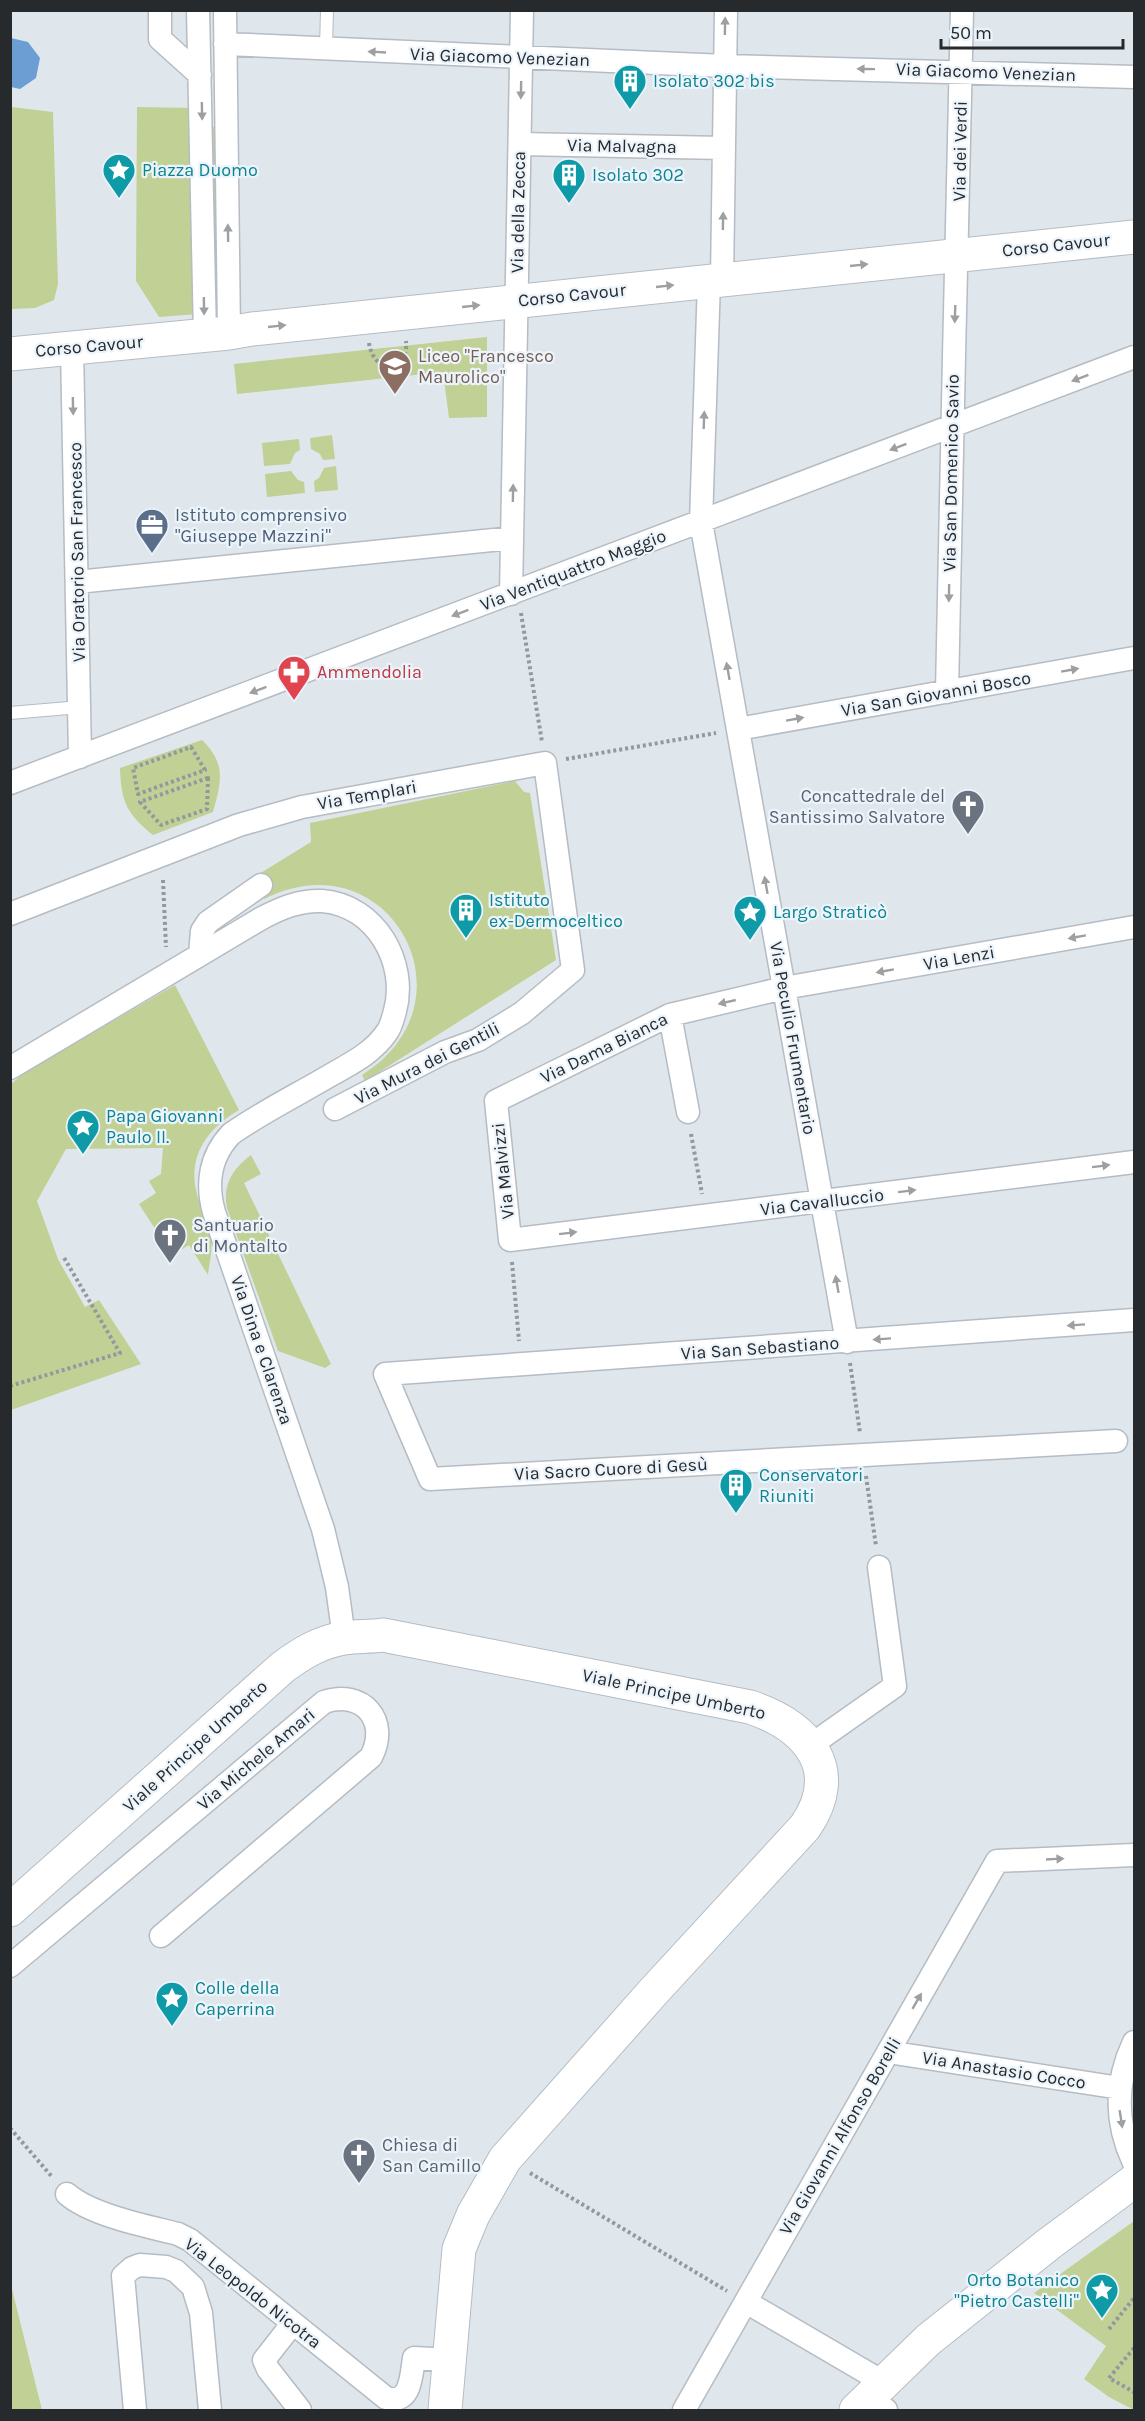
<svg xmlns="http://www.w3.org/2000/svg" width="1145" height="2421" font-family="Karla,sans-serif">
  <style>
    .green { fill: #c1d094 }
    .water { fill: #6c9ed3 }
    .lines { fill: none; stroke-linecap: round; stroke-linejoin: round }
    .lane-casing { stroke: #b5bcc3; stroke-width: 14 }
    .street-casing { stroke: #b5bcc3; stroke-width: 25 }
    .secondary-casing { stroke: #b5bcc3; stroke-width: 35 }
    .path { stroke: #92989d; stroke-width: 4; stroke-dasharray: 3 3; stroke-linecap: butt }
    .lane { stroke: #fff; stroke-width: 12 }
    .street { stroke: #fff; stroke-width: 22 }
    .secondary { stroke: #fff; stroke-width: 33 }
    .oneway { fill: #9e9fa0 }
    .labels { text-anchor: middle; stroke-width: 4.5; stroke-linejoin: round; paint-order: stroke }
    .street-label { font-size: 18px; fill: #272a2d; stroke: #ecf4fb }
    .culture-label { font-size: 18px; fill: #0d838f; stroke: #ecf4fb; text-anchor: start }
    .education-label { font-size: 18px; fill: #785e54; stroke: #ecf4fb; text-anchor: start }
    .service-label { font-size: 18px; fill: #4e5e75; stroke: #ecf4fb; text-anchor: start }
    .health-label { font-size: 18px; fill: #be3a42; stroke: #ecf4fb; text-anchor: start }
    .worship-label { font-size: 18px; fill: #5b616d; stroke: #ecf4fb; text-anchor: start }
  </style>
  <rect width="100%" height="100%" fill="#dfe7ed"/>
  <path class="green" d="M11 107 53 112 58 284 54 300 35 308 11 309Z
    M137 107 195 108 199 314 159 317 136 281Z
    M208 127H215L218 311 211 312Z
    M487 337V417L449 418 443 372 237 394 234 364Z
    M332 435 335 459 323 460 320 454 311 449 310 438Z
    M299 439 300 450 295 453 290 464 264 466 262 443Z
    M336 466 338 490 315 492 314 481 319 478 324 468Z
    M291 471 298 480 304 482 305 493 267 497 265 474Z
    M202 740C227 764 221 783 213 812L153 835C127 814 121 802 120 768Z
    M515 781 524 792 530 793 556 960 365 1081 362 1075C481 1000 387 836 264 899L259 874 311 842 310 823Z
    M175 985 239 1110C205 1130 186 1159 198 1198 202 1211 210 1225 211 1238 213 1250 209 1264 208 1275L189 1245 172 1255 139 1204 156 1193 149 1181 161 1174 163 1148 66 1149 37 1201 58 1259 85 1307 99 1300 141 1364 11 1410 10 1085 24 1073Z
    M251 1155 261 1174 244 1183 331 1364 325 1368 278 1351 227 1208C222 1185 233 1168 251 1155Z
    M1134 2221V2410L1109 2397 1084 2379 1106 2346 1034 2293Z
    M10 2280 13 2293 42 2410H11Z"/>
  <path class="water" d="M11 38 28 42 40 58 36 78 20 89 11 87Z"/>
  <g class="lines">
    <defs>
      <path id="lane" d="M326 49 327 10
        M10 713 80 707"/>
      <path id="street" d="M160 10V39L200 75
        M198 10 205 336
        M225 10 229 333
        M225 44 725 66 1134 77
        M520 144 723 148
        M722 280 726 10
        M709 281 701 522 847 1342
        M72 348 80 757
        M77 582 512 538
        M511 594 522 10
        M947 692C950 464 958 238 962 10
        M738 729 1134 658
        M10 783 1134 357
        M10 914 239 825 302 807 545 763 573 970 522 1013 478 1040 445 1052 335 1109
        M1134 927 784 988 670 1015 496 1101 510 1240 1134 1162
        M200 954 202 931 208 922 261 885
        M670 1015 688 1112
        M10 1068 262 918C281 908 300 900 322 901 376 905 408 963 395 1011 393 1018 391 1027 387 1032 373 1053 350 1064 329 1076 297 1095 262 1112 231 1134 210 1156 206 1184 214 1212L323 1529 337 1587 344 1638
        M1116 1441 430 1479 385 1374 1134 1320
        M811 1745 895 1686 879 1567
        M10 1966 324 1702C363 1689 390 1721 371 1757L161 1936
        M1134 2042C1115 2082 1115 2123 1134 2163
        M888 2052 1120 2088
        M67 2194C91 2215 146 2226 178 2234L190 2240 386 2398C411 2405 411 2377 414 2358L450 2360
        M746 2302 883 2382
        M293 2323 264 2360 268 2369 300 2410
        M868 2398 886 2410
        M135 2410 123 2276 132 2268 140 2265 166 2267 176 2271 193 2287 201 2313 210 2410
        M684 2410 997 1861 1134 1855"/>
      <path id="secondary" d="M10 354 229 333 252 329 1134 237
        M10 1910 283 1667C302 1653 320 1642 344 1638 357 1636 370 1637 383 1635L750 1707C807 1726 845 1769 805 1827L654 1991 505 2159 473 2215 459 2249 445 2410
        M856 2410 928 2340 1050 2243 1134 2181"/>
    </defs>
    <use href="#lane" class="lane-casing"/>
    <use href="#street" class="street-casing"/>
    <use href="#secondary" class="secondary-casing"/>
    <path class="path" d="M369 343C374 376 409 373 406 341
      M521 613 542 742
      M191 747 205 770 138 794 133 768Z
      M566 759 716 733
      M208 778 207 809 161 825 140 802Z
      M163 880 166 947
      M691 1134 702 1194
      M512 1262 519 1341
      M850 1363 860 1433
      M10 1386 120 1353 63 1256
      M866 1476 876 1546
      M10 2128 53 2178
      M530 2173 727 2291
      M1109 2329 1134 2298
      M1134 2348 1109 2378 1134 2392"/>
    <use href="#lane" class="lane"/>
    <use href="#street" class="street"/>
    <use href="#secondary" class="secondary"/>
  </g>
  <defs><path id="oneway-solid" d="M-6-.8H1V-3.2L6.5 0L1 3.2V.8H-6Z" transform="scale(1.5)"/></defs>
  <g class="oneway">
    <use href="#oneway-solid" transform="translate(725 26) rotate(-89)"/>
    <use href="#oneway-solid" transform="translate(377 52) rotate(-177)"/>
    <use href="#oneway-solid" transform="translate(866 69) rotate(-179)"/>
    <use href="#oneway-solid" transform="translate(521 90) rotate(91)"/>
    <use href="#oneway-solid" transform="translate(202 111) rotate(89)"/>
    <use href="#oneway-solid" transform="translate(723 221) rotate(-89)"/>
    <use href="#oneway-solid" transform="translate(228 233) rotate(-91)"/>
    <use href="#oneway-solid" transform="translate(859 265) rotate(-6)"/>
    <use href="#oneway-solid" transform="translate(665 286) rotate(-6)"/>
    <use href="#oneway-solid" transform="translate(204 306) rotate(89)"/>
    <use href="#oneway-solid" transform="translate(471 306) rotate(-6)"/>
    <use href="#oneway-solid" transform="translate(955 314) rotate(92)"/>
    <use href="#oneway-solid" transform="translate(277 326) rotate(-6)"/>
    <use href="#oneway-solid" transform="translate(1080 378) rotate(159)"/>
    <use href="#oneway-solid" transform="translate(73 406) rotate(89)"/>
    <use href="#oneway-solid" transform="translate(704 420) rotate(-88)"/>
    <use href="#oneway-solid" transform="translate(898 447) rotate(159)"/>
    <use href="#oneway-solid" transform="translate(513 493) rotate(-89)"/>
    <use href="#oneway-solid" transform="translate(949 593) rotate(91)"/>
    <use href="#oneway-solid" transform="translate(460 613) rotate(159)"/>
    <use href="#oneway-solid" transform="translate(1070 670) rotate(-10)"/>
    <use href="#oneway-solid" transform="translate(728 671) rotate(-100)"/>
    <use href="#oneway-solid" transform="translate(258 690) rotate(159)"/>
    <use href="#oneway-solid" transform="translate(795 719) rotate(-10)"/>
    <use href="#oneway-solid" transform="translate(766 885) rotate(-100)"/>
    <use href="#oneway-solid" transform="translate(1077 937) rotate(170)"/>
    <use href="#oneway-solid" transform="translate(885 971) rotate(170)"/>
    <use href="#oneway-solid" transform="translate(727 1002) rotate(167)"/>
    <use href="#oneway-solid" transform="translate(1101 1166) rotate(-7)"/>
    <use href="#oneway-solid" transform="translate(907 1191) rotate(-7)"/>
    <use href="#oneway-solid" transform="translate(568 1233) rotate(-7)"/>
    <use href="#oneway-solid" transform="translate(837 1284) rotate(-100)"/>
    <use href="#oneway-solid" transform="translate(1076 1325) rotate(176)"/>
    <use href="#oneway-solid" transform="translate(882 1339) rotate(176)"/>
    <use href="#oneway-solid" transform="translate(1055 1859) rotate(-3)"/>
    <use href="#oneway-solid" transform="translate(917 2001) rotate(-60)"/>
    <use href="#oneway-solid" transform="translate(1121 2119) rotate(81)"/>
  </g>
  <defs>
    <symbol id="building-pin" viewBox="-11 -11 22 30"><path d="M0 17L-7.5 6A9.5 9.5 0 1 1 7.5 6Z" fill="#0f9aa8" stroke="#ecf4fb"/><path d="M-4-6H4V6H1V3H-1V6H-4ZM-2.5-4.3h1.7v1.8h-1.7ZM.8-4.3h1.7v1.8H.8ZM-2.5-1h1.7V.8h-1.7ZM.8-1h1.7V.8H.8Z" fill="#fff"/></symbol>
    <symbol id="sight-pin" viewBox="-11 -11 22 30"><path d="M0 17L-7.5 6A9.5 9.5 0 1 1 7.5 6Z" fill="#0f9aa8" stroke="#ecf4fb"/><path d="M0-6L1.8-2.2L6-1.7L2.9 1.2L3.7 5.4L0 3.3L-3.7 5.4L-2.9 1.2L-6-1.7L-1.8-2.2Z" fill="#fff"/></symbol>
    <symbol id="school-pin" viewBox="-11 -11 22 30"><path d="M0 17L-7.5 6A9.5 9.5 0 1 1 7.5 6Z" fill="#8d6e63" stroke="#ecf4fb"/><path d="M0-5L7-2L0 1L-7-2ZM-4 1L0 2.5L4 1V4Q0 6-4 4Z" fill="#fff"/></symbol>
    <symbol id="office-pin" viewBox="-11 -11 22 30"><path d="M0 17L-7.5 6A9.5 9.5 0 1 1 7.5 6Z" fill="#5c6f8a" stroke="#ecf4fb"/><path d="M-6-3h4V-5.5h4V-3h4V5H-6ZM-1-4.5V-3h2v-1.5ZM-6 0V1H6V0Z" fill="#fff"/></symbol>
    <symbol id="pharmacy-pin" viewBox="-11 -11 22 30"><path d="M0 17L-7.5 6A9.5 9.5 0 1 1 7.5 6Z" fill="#e0444e" stroke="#ecf4fb"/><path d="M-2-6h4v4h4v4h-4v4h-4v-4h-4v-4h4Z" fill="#fff"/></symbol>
    <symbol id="church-pin" viewBox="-11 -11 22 30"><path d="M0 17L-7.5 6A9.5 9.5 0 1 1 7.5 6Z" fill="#6b7280" stroke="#ecf4fb"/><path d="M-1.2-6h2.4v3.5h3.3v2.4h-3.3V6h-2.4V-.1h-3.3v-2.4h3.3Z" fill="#fff"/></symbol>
  </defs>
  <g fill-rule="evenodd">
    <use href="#building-pin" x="611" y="62" width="38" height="52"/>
    <use href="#sight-pin" x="100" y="151" width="38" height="52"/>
    <use href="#building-pin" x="550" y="156" width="38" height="52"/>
    <use href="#school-pin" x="376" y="347" width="38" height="52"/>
    <use href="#office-pin" x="133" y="506" width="38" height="52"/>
    <use href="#pharmacy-pin" x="275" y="653" width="38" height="52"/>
    <use href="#church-pin" x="949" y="787" width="38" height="52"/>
    <use href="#building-pin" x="447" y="891" width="38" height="52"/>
    <use href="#sight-pin" x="731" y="893" width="38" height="52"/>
    <use href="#sight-pin" x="64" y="1107" width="38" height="52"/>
    <use href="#church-pin" x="151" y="1216" width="38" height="52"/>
    <use href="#building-pin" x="717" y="1466" width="38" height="52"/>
    <use href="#sight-pin" x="153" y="1979" width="38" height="52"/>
    <use href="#church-pin" x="340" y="2136" width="38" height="52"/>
    <use href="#sight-pin" x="1083" y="2271" width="38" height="52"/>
  </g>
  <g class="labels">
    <g class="street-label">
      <text transform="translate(500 57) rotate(2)" y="6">Via Giacomo Venezian</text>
      <text transform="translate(986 72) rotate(2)" y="6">Via Giacomo Venezian</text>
      <text transform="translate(622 146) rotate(1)" y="6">Via Malvagna</text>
      <text transform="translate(960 151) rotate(-89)" y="6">Via dei Verdi</text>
      <text transform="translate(518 212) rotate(-89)" y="6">Via della Zecca</text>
      <text transform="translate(1056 245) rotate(-6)" y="6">Corso Cavour</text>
      <text transform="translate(572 295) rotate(-6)" y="6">Corso Cavour</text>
      <text transform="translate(89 346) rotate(-5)" y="6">Corso Cavour</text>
      <text transform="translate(951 473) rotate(-89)" y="6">Via San Domenico Savio</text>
      <text transform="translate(77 552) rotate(-91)" y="6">Via Oratorio San Francesco</text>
      <text transform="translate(573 570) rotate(-21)" y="6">Via Ventiquattro Maggio</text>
      <text transform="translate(936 694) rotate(-10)" y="6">Via San Giovanni Bosco</text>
      <text transform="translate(367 795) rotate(-10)" y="6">Via Templari</text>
      <text transform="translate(959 958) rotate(-10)" y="6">Via Lenzi</text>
      <text transform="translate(793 1038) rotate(80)" y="6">Via Peculio Frumentario</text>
      <text transform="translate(604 1048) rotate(-26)" y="6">Via Dama Bianca</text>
      <text transform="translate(427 1063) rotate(-27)" y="6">Via Mura dei Gentili</text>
      <text transform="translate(503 1171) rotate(-96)" y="6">Via Malvizzi</text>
      <text transform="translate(822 1202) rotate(-7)" y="6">Via Cavalluccio</text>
      <text transform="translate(760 1348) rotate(-4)" y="6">Via San Sebastiano</text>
      <text transform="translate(262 1350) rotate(71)" y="6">Via Dina e Clarenza</text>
      <text transform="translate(611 1469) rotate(-3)" y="6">Via Sacro Cuore di Gesù</text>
      <text transform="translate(674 1694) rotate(12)" y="6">Viale Principe Umberto</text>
      <text transform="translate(195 1746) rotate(-42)" y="6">Viale Principe Umberto</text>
      <text transform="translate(256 1759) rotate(-40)" y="6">Via Michele Amari</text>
      <text transform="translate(1004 2070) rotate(9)" y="6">Via Anastasio Cocco</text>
      <text transform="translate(840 2136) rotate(-60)" y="6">Via Giovanni Alfonso Borelli</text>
      <text transform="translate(253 2293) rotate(38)" y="6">Via Leopoldo Nicotra</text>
    </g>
    <g class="culture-label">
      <text x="653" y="87">Isolato 302 bis</text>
      <text x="142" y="176">Piazza Duomo</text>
      <text x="592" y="181">Isolato 302</text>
      <text x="489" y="906">Istituto<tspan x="489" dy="21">ex-Dermoceltico</tspan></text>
      <text x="773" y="918">Largo Straticò</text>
      <text x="106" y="1122">Papa Giovanni<tspan x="106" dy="21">Paulo II.</tspan></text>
      <text x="759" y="1481">Conservatori<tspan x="759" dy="21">Riuniti</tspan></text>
      <text x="195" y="1994">Colle della<tspan x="195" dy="21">Caperrina</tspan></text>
      <text x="1079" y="2286" text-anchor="end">Orto Botanico<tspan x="1079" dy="21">"Pietro Castelli"</tspan></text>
    </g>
    <g class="education-label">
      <text x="418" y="362">Liceo "Francesco<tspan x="418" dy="21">Maurolico"</tspan></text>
    </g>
    <g class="service-label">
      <text x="175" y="521">Istituto comprensivo<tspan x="175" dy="21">"Giuseppe Mazzini"</tspan></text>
    </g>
    <g class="health-label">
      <text x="317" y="678">Ammendolia</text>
    </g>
    <g class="worship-label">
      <text x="945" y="802" text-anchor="end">Concattedrale del<tspan x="945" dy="21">Santissimo Salvatore</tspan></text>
      <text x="193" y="1231">Santuario<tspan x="193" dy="21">di Montalto</tspan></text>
      <text x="382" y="2151">Chiesa di<tspan x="382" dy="21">San Camillo</tspan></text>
    </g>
  </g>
  <rect width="1145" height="2421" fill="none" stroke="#272a2d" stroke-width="24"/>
  <path d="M941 39v9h182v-9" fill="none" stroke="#272a2d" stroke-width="3"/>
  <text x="950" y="39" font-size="18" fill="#272a2d" stroke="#ecf4fb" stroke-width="4.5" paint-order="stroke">50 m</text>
</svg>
